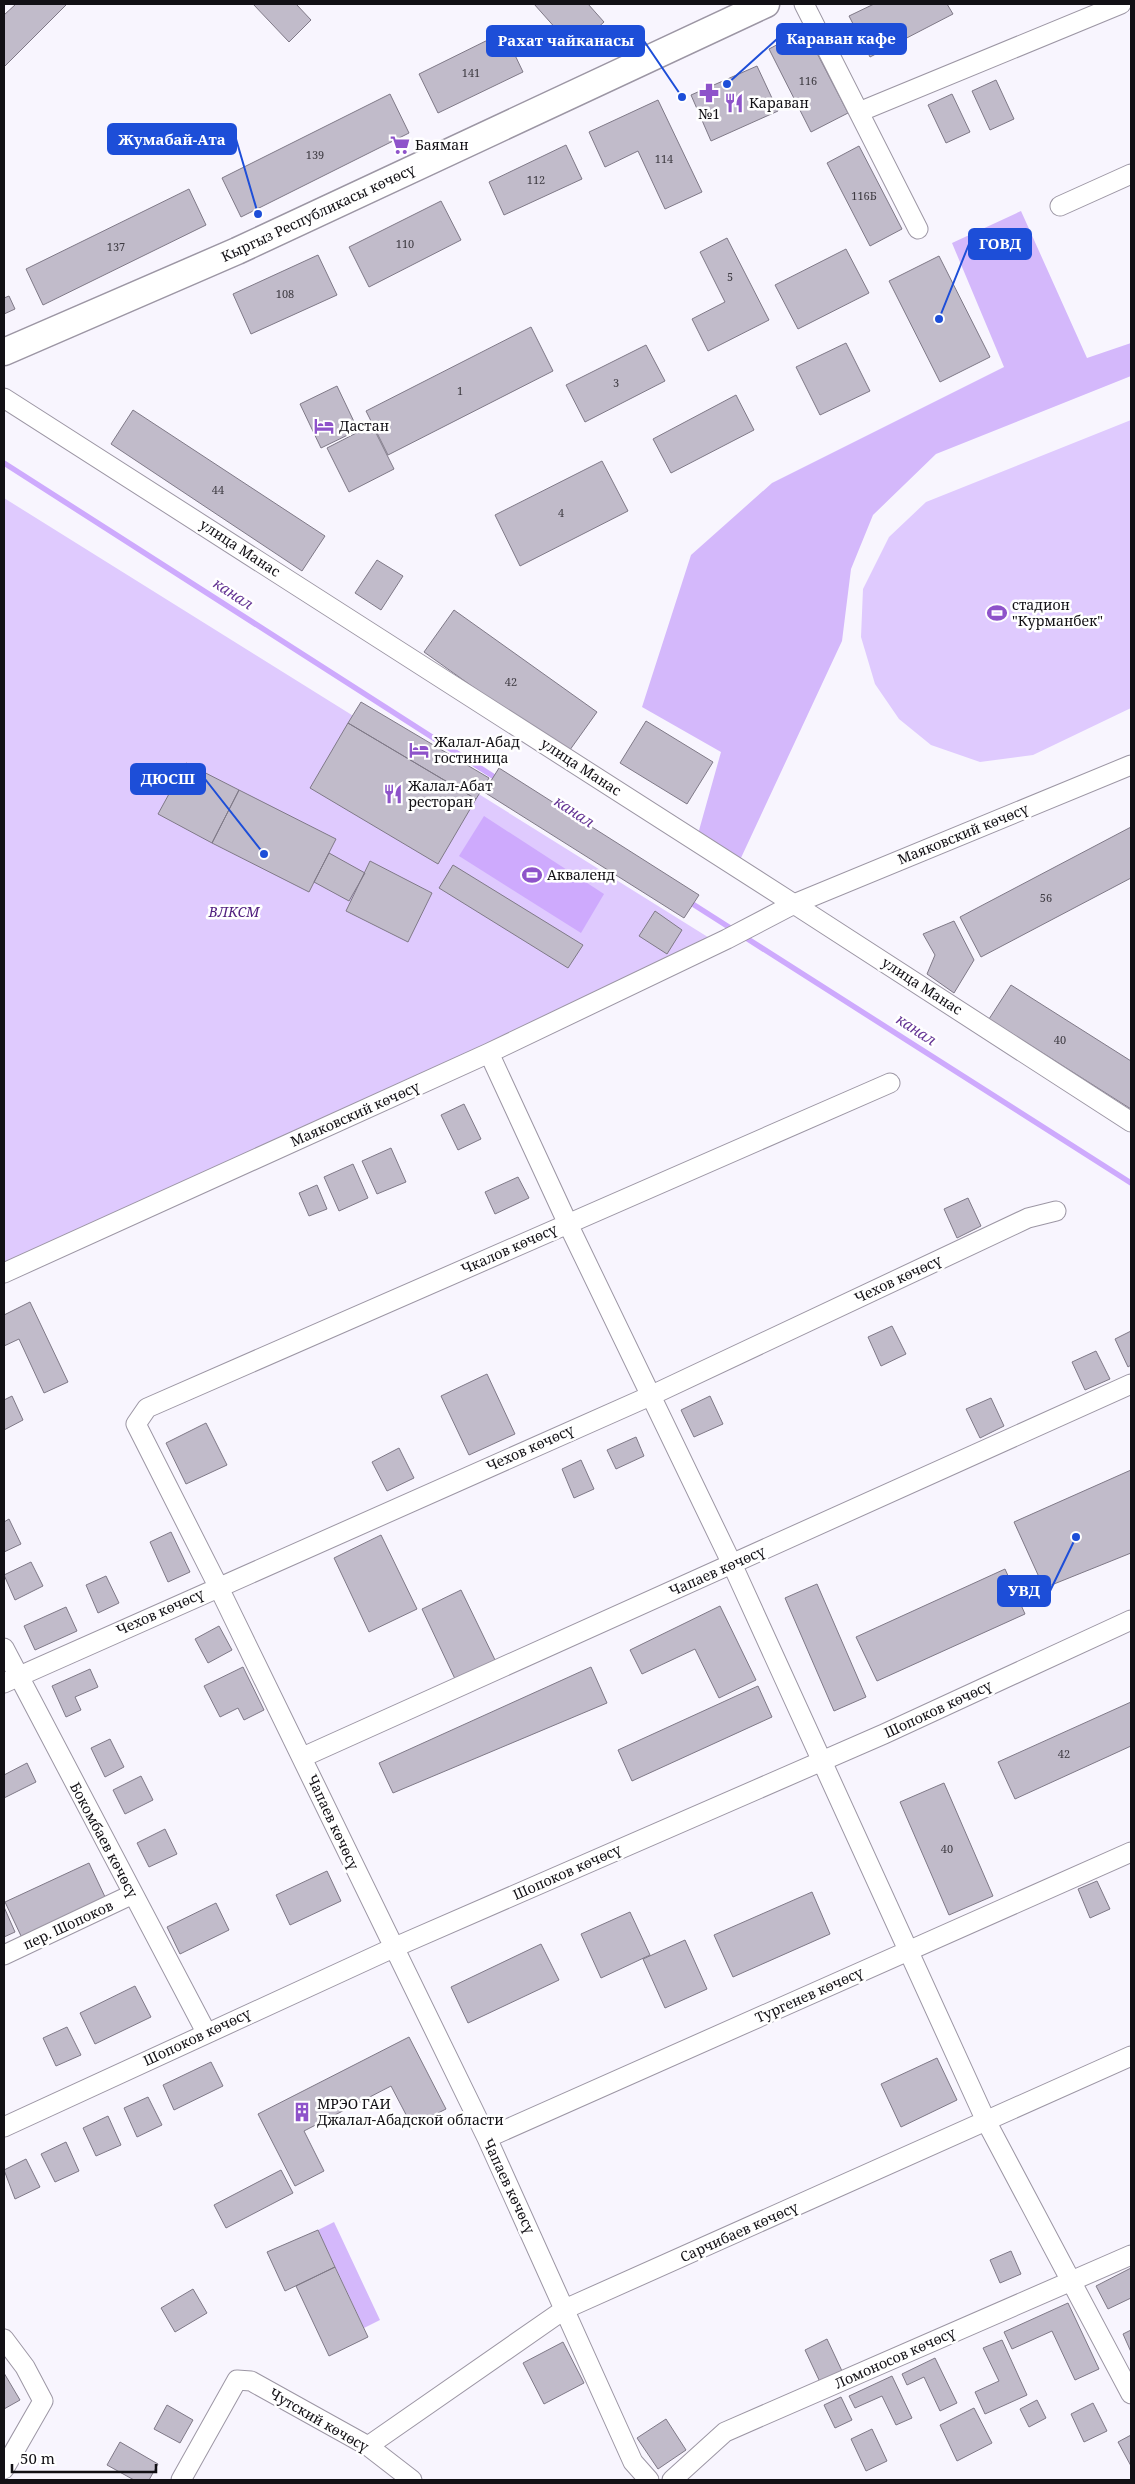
<svg xmlns="http://www.w3.org/2000/svg" width="1135" height="2484" font-family="'Noto Serif',serif">
  <style>
    .green { fill: #dfcafe }
    .forest { fill: #d4b8fb }
    .water { fill: #ceaafd }
    .lines { fill: none; stroke-linecap: round; stroke-linejoin: round }
    .stream { stroke: #ceaafd; stroke-width: 5.5 }
    .building { fill: #c1bbca; stroke: #7f7987 }
    .minor-casing { stroke: #9c96a4; stroke-width: 21 }
    .secondary-casing { stroke: #9c96a4; stroke-width: 29 }
    .minor { stroke: #fff; stroke-width: 19 }
    .secondary { stroke: #fff; stroke-width: 26 }
    .labels { text-anchor: middle; stroke-width: 5; stroke-linejoin: round; paint-order: stroke }
    .number-label { font-size: 11px; fill: #3e3b42 }
    .poi-label { font-size: 14px; fill: #121015; stroke: #fff; text-anchor: start }
    .street-label { font-size: 14px; fill: #121015; stroke: #fff }
    .park-label { font-size: 14px; font-style: italic; fill: #532281; stroke: #fff }
    .water-label { font-size: 15px; font-style: italic; fill: #643494; stroke: #fff }
    .leader { fill: none; stroke: #1d4ed8; stroke-width: 2 }
    .callout-dot { fill: #1d4ed8; stroke: #fff; stroke-width: 2 }
    .callout { fill: #1d4ed8; stroke: #1d4ed8; stroke-width: 2 }
    .callout-label { font-size: 15px; text-anchor: middle; font-weight: bold; fill: #fff }
  </style>
  <rect width="100%" height="100%" fill="#f8f5fe"/>
  <path class="green" d="M1131 420V708L1033 755 980 762 931 745 899 719 875 684 861 637 863 589 889 537 926 502Z
    M4 498 711 939 500 1042 4 1264Z"/>
  <path class="forest" d="M1021 211 1087 358 1131 343V376L936 454 873 515 851 569 842 641 740 860 698 834 721 752 642 707 691 555 772 483 1004 367 952 243Z
    M334 2222 380 2320 364 2328 318 2230Z"/>
  <path class="water" d="M484 816 604 894 581 933 459 856Z"/>
  <g class="lines">
    <path class="stream" d="M4 463 499 780
      M688 901 735 931
      M743 936 1131 1183"/>
  </g>
  <path class="building" d="M16 4H67L4 67V15Z
    M253 4H296L311 20 289 42Z
    M534 4H588L604 22 574 49Z
    M874 4H947L953 14 870 57 849 16Z
    M805 30 848 113 811 132 769 49Z
    M504 32 523 72 438 113 419 74Z
    M757 66 778 111 711 141 691 95Z
    M996 80 1014 119 990 130 972 91Z
    M390 94 409 133 241 217 222 178Z
    M952 94 970 132 946 143 928 105Z
    M658 100 702 192 665 209 638 151 605 167 589 132Z
    M566 145 582 179 504 215 489 182Z
    M859 146 902 229 870 246 827 163Z
    M189 189 206 225 43 305 26 269Z
    M441 201 461 240 369 287 349 247Z
    M727 238 769 320 708 351 692 319 725 302 700 252Z
    M846 249 869 293 798 329 775 285Z
    M318 255 337 295 251 334 233 294Z
    M939 256 990 357 940 382 889 281Z
    M9 296 15 309 4 314V298Z
    M531 327 553 371 388 455 366 411Z
    M846 343 870 391 820 415 796 367Z
    M646 345 665 381 585 422 566 385Z
    M337 386 358 430 321 448 300 404Z
    M736 395 754 430 671 473 653 439Z
    M133 410 325 536 302 571 111 444Z
    M372 425 394 469 349 492 327 448Z
    M602 461 628 511 520 566 495 515Z
    M377 560 403 576 381 610 355 593Z
    M454 610 597 712 567 754 424 652Z
    M361 702 489 778 476 799 348 723Z
    M646 721 713 762 687 804 620 763Z
    M348 723 476 799 438 864 310 788Z
    M186 763 239 790 212 843 158 814Z
    M499 768 699 895 684 918 484 792Z
    M239 790 336 839 309 892 212 843Z
    M1131 827V878L981 957 960 917Z
    M329 853 365 873 349 901 314 882Z
    M370 861 432 893 408 942 346 911Z
    M453 865 583 945 568 968 439 888Z
    M655 911 682 930 667 954 639 936Z
    M954 921 974 960 954 993 927 974 935 955 923 934Z
    M1011 985 1131 1061V1109L989 1019Z
    M464 1104 481 1139 458 1150 441 1115Z
    M391 1148 406 1182 377 1194 362 1161Z
    M353 1164 368 1198 339 1211 324 1177Z
    M518 1177 529 1198 495 1214 485 1192Z
    M317 1185 327 1209 309 1216 299 1193Z
    M968 1198 981 1226 957 1238 944 1209Z
    M30 1302 68 1382 44 1393 19 1339 4 1346V1315Z
    M892 1326 906 1354 881 1366 868 1337Z
    M1131 1331V1365L1128 1367 1115 1339Z
    M1096 1351 1110 1379 1085 1390 1072 1362Z
    M487 1374 515 1434 469 1455 441 1396Z
    M12 1396 23 1420 4 1430V1400Z
    M710 1396 723 1424 694 1437 681 1410Z
    M991 1398 1004 1426 980 1438 966 1409Z
    M206 1423 227 1465 186 1484 166 1443Z
    M636 1437 644 1456 616 1469 607 1450Z
    M399 1448 414 1478 387 1491 372 1462Z
    M581 1460 594 1489 574 1498 562 1469Z
    M1131 1470V1553L1044 1588 1014 1522Z
    M9 1519 21 1544 4 1552V1522Z
    M171 1532 190 1572 168 1582 150 1542Z
    M381 1535 417 1609 369 1632 334 1558Z
    M31 1562 43 1586 15 1600 4 1575Z
    M1005 1569 1025 1614 877 1681 856 1637Z
    M106 1576 119 1603 98 1613 86 1585Z
    M817 1584 866 1697 834 1711 785 1598Z
    M461 1590 496 1662 456 1681 422 1609Z
    M720 1606 756 1680 719 1698 695 1649 642 1674 630 1650Z
    M66 1607 77 1631 35 1650 24 1626Z
    M219 1626 232 1650 208 1663 195 1639Z
    M243 1667 264 1710 244 1720 238 1708 220 1717 204 1686Z
    M591 1667 607 1703 393 1793 379 1763Z
    M90 1669 98 1687 75 1697 81 1710 66 1717 52 1686Z
    M758 1686 772 1717 632 1781 618 1750Z
    M1131 1702V1746L1015 1799 998 1762Z
    M110 1739 124 1767 105 1777 91 1748Z
    M27 1763 36 1782 4 1798V1775Z
    M141 1776 153 1800 125 1814 113 1790Z
    M944 1783 993 1896 949 1915 900 1802Z
    M165 1829 177 1854 149 1867 137 1843Z
    M89 1863 106 1899 22 1938 5 1902Z
    M327 1871 341 1901 290 1925 276 1895Z
    M1097 1881 1110 1909 1090 1918 1078 1889Z
    M812 1892 830 1934 733 1977 714 1935Z
    M216 1903 229 1930 180 1954 167 1927Z
    M4 1907 15 1932 4 1937Z
    M630 1912 650 1955 601 1978 581 1934Z
    M685 1940 707 1989 665 2008 643 1959Z
    M541 1944 559 1980 468 2023 451 1987Z
    M135 1986 151 2017 95 2044 80 2013Z
    M67 2027 81 2055 56 2066 43 2038Z
    M409 2037 446 2109 412 2126 391 2086 304 2131 324 2171 295 2186 258 2114Z
    M937 2058 957 2100 901 2127 881 2084Z
    M211 2062 223 2086 174 2110 163 2085Z
    M148 2097 162 2125 137 2137 124 2108Z
    M108 2116 121 2145 96 2156 83 2128Z
    M66 2142 79 2171 55 2182 41 2154Z
    M26 2159 40 2187 15 2199 4 2170Z
    M281 2170 293 2193 226 2228 214 2205Z
    M318 2230 335 2267 285 2291 267 2252Z
    M1011 2251 1021 2274 1000 2283 990 2260Z
    M335 2267 368 2337 329 2356 296 2286Z
    M1131 2268V2298L1108 2309 1096 2286Z
    M193 2289 207 2313 175 2332 161 2308Z
    M1068 2303 1099 2369 1075 2380 1052 2331 1012 2349 1004 2332Z
    M1131 2330V2352L1123 2334Z
    M827 2339 842 2371 820 2382 805 2350Z
    M1002 2340 1027 2395 985 2414 975 2392 999 2381 983 2348Z
    M563 2342 584 2383 544 2404 523 2363Z
    M935 2358 957 2403 940 2411 924 2377 907 2385 902 2374Z
    M4 2373 20 2400 4 2409Z
    M892 2376 912 2418 896 2425 882 2396 855 2408 849 2396Z
    M841 2397 852 2420 835 2428 824 2405Z
    M1037 2400 1046 2418 1029 2427 1020 2409Z
    M1093 2403 1107 2431 1084 2442 1071 2414Z
    M167 2405 193 2420 180 2443 154 2429Z
    M974 2408 992 2443 957 2461 940 2425Z
    M666 2419 686 2450 658 2469 637 2438Z
    M872 2429 887 2461 866 2471 851 2439Z
    M1131 2435V2466L1118 2442Z
    M120 2442 158 2464 149 2480H134L107 2465Z"/>
  <g class="lines">
    <defs>
      <path id="minor" d="M804 4 918 229
        M859 112 1121 4
        M1060 206 1131 174
        M4 398 794 904 1131 1122
        M489 1053 568 1224 732 1564 986 2121 1131 2394
        M4 1273 489 1053 727 939 794 904 1131 765
        M4 1648 206 2032
        M4 1683 650 1396 1028 1218 1056 1211
        M303 1757 1131 1384
        M4 1955 133 1894
        M4 2127 393 1948 884 1734 1131 1620
        M487 2138 1131 1852
        M4 2339 25 2367 43 2401 4 2469
        M368 2446 565 2309 1131 2056
        M181 2480 237 2380 251 2381 368 2446 412 2480
        M649 2480 633 2462 487 2138 218 1586 136 1424 147 1408 890 1083
        M672 2480 725 2432 1131 2255"/>
      <path id="secondary" d="M4 352 237 251 766 4"/>
    </defs>
    <use href="#minor" class="minor-casing"/>
    <use href="#secondary" class="secondary-casing"/>
    <use href="#minor" class="minor"/>
    <use href="#secondary" class="secondary"/>
  </g>
  <defs>
    <symbol id="pharmacy-bare" viewBox="-9 -9 18 18"><path d="M-2-6h4v4h4v4h-4v4h-4v-4h-4v-4h4Z" fill="#8e53ca" stroke="#fff" stroke-width="2.5" paint-order="stroke"/></symbol>
    <symbol id="restaurant-bare" viewBox="-9 -9 18 18"><path d="M-5-6h1v4h1v-4h1v4h1v-4h1v5L-1.5 .5V6h-2V.5L-5-1ZM5-6V6H3V1.5H1.5Q1.5-4 5-6Z" fill="#8e53ca" stroke="#fff" stroke-width="2.5" paint-order="stroke"/></symbol>
    <symbol id="supermarket-bare" viewBox="-9 -9 18 18"><path d="M-6-5.5h2.5l.6 2H6L4.5 2H-2.5L-4.4-4H-6ZM-1.5 3.2a1.3 1.3 0 1 0 .1 0ZM3 3.2a1.3 1.3 0 1 0 .1 0Z" fill="#8e53ca" stroke="#fff" stroke-width="2.5" paint-order="stroke"/></symbol>
    <symbol id="hotel-bare" viewBox="-9 -9 18 18"><path d="M-6-4.5h1.5V1H6V5H4.5V3h-9V5H-6ZM-4 0a1.8 1.8 0 1 1 3.6 0ZM.5 0V-2.5h3Q6-2.5 6 0Z" fill="#8e53ca" stroke="#fff" stroke-width="2.5" paint-order="stroke"/></symbol>
    <symbol id="stadium-bare" viewBox="-9 -9 18 18"><path d="M0-5a6.5 5 0 1 0 0 10a6.5 5 0 1 0 0-10ZM-3.5-1.8h7v3.6h-7Z" fill="#8e53ca" stroke="#fff" stroke-width="2.5" paint-order="stroke"/></symbol>
    <symbol id="building-bare" viewBox="-9 -9 18 18"><path d="M-4-6H4V6H1V3H-1V6H-4ZM-2.5-4.3h1.7v1.8h-1.7ZM.8-4.3h1.7v1.8H.8ZM-2.5-1h1.7V.8h-1.7ZM.8-1h1.7V.8H.8Z" fill="#8e53ca" stroke="#fff" stroke-width="2.5" paint-order="stroke"/></symbol>
  </defs>
  <g fill-rule="evenodd">
    <use href="#pharmacy-bare" x="695" y="79" width="28" height="28"/>
    <use href="#restaurant-bare" x="720" y="89" width="28" height="28"/>
    <use href="#supermarket-bare" x="386" y="131" width="28" height="28"/>
    <use href="#hotel-bare" x="310" y="412" width="28" height="28"/>
    <use href="#stadium-bare" x="983" y="599" width="28" height="28"/>
    <use href="#hotel-bare" x="405" y="736" width="28" height="28"/>
    <use href="#restaurant-bare" x="379" y="780" width="28" height="28"/>
    <use href="#stadium-bare" x="518" y="861" width="28" height="28"/>
    <use href="#building-bare" x="288" y="2098" width="28" height="28"/>
  </g>
  <g class="labels">
    <g class="number-label">
      <text x="471" y="77">141</text>
      <text x="808" y="85">116</text>
      <text x="315" y="159">139</text>
      <text x="664" y="163">114</text>
      <text x="536" y="184">112</text>
      <text x="864" y="200">116Б</text>
      <text x="405" y="248">110</text>
      <text x="116" y="251">137</text>
      <text x="730" y="281">5</text>
      <text x="285" y="298">108</text>
      <text x="616" y="387">3</text>
      <text x="460" y="395">1</text>
      <text x="218" y="494">44</text>
      <text x="561" y="517">4</text>
      <text x="511" y="686">42</text>
      <text x="1046" y="902">56</text>
      <text x="1060" y="1044">40</text>
      <text x="1064" y="1758">42</text>
      <text x="947" y="1853">40</text>
    </g>
    <g class="poi-label">
      <text x="749" y="108">Караван</text>
      <text x="709" y="119" text-anchor="middle">№1</text>
      <text x="415" y="150">Баяман</text>
      <text x="339" y="431">Дастан</text>
      <text x="1012" y="610">стадион<tspan x="1012" dy="16">"Курманбек"</tspan></text>
      <text x="434" y="747">Жалал-Абад<tspan x="434" dy="16">гостиница</tspan></text>
      <text x="408" y="791">Жалал-Абат<tspan x="408" dy="16">ресторан</tspan></text>
      <text x="547" y="880">Акваленд</text>
      <text x="317" y="2109">МРЭО ГАИ<tspan x="317" dy="16">Джалал-Абадской области</tspan></text>
    </g>
    <g class="street-label">
      <text transform="translate(318 213) rotate(-25)" y="5">Кыргыз Республикасы көчөсү</text>
      <text transform="translate(240 548) rotate(33)" y="5">улица Манас</text>
      <text transform="translate(581 767) rotate(33)" y="5">улица Манас</text>
      <text transform="translate(963 834) rotate(-22)" y="5">Маяковский көчөсү</text>
      <text transform="translate(922 986) rotate(33)" y="5">улица Манас</text>
      <text transform="translate(355 1114) rotate(-24)" y="5">Маяковский көчөсү</text>
      <text transform="translate(509 1249) rotate(-24)" y="5">Чкалов көчөсү</text>
      <text transform="translate(898 1279) rotate(-25)" y="5">Чехов көчөсү</text>
      <text transform="translate(530 1448) rotate(-24)" y="5">Чехов көчөсү</text>
      <text transform="translate(717 1571) rotate(-24)" y="5">Чапаев көчөсү</text>
      <text transform="translate(160 1612) rotate(-24)" y="5">Чехов көчөсү</text>
      <text transform="translate(938 1709) rotate(-25)" y="5">Шопоков көчөсү</text>
      <text transform="translate(333 1822) rotate(65)" y="5">Чапаев көчөсү</text>
      <text transform="translate(104 1840) rotate(62)" y="5">Бокомбаев көчөсү</text>
      <text transform="translate(567 1872) rotate(-24)" y="5">Шопоков көчөсү</text>
      <text transform="translate(68 1925) rotate(-25)" y="5">пер. Шопоков</text>
      <text transform="translate(809 1995) rotate(-24)" y="5">Тургенев көчөсү</text>
      <text transform="translate(197 2037) rotate(-25)" y="5">Шопоков көчөсү</text>
      <text transform="translate(509 2186) rotate(65)" y="5">Чапаев көчөсү</text>
      <text transform="translate(739 2232) rotate(-24)" y="5">Сарчибаев көчөсү</text>
      <text transform="translate(895 2358) rotate(-24)" y="5">Ломоносов көчөсү</text>
      <text transform="translate(319 2420) rotate(30)" y="5">Чутский көчөсү</text>
    </g>
    <g class="park-label">
      <text x="234" y="917">ВЛКСМ</text>
    </g>
    <g class="water-label">
      <text transform="translate(233 594) rotate(33)" y="5">канал</text>
      <text transform="translate(574 812) rotate(33)" y="5">канал</text>
      <text transform="translate(916 1030) rotate(33)" y="5">канал</text>
    </g>
  </g>
  <path class="leader" d="M727 84L777 39M682 97L644 41M258 214L236 139M939 319L969 244M264 854L205 779M1076 1537L1050 1591"/>
  <g class="callout-dot">
    <circle cx="727" cy="84" r="5"/>
    <circle cx="682" cy="97" r="5"/>
    <circle cx="258" cy="214" r="5"/>
    <circle cx="939" cy="319" r="5"/>
    <circle cx="264" cy="854" r="5"/>
    <circle cx="1076" cy="1537" r="5"/>
  </g>
  <g class="callout">
    <rect x="777" y="24" width="129" height="30" rx="5"/>
    <rect x="487" y="26" width="157" height="30" rx="5"/>
    <rect x="108" y="124" width="128" height="30" rx="5"/>
    <rect x="969" y="229" width="62" height="30" rx="5"/>
    <rect x="131" y="764" width="74" height="30" rx="5"/>
    <rect x="998" y="1576" width="52" height="30" rx="5"/>
  </g>
  <g class="callout-label">
    <text x="841" y="44">Караван кафе</text>
    <text x="566" y="46">Рахат чайканасы</text>
    <text x="172" y="145">Жумабай-Ата</text>
    <text x="1000" y="249">ГОВД</text>
    <text x="168" y="784">ДЮСШ</text>
    <text x="1024" y="1596">УВД</text>
  </g>
  <rect width="1135" height="2484" fill="none" stroke="#121015" stroke-width="10"/>
  <path d="M12 2464v8h144v-8" fill="none" stroke="#121015" stroke-width="2.5"/>
  <text x="20" y="2464" font-size="15" fill="#121015" stroke="#ffffff" stroke-width="4" paint-order="stroke">50 m</text>
</svg>
